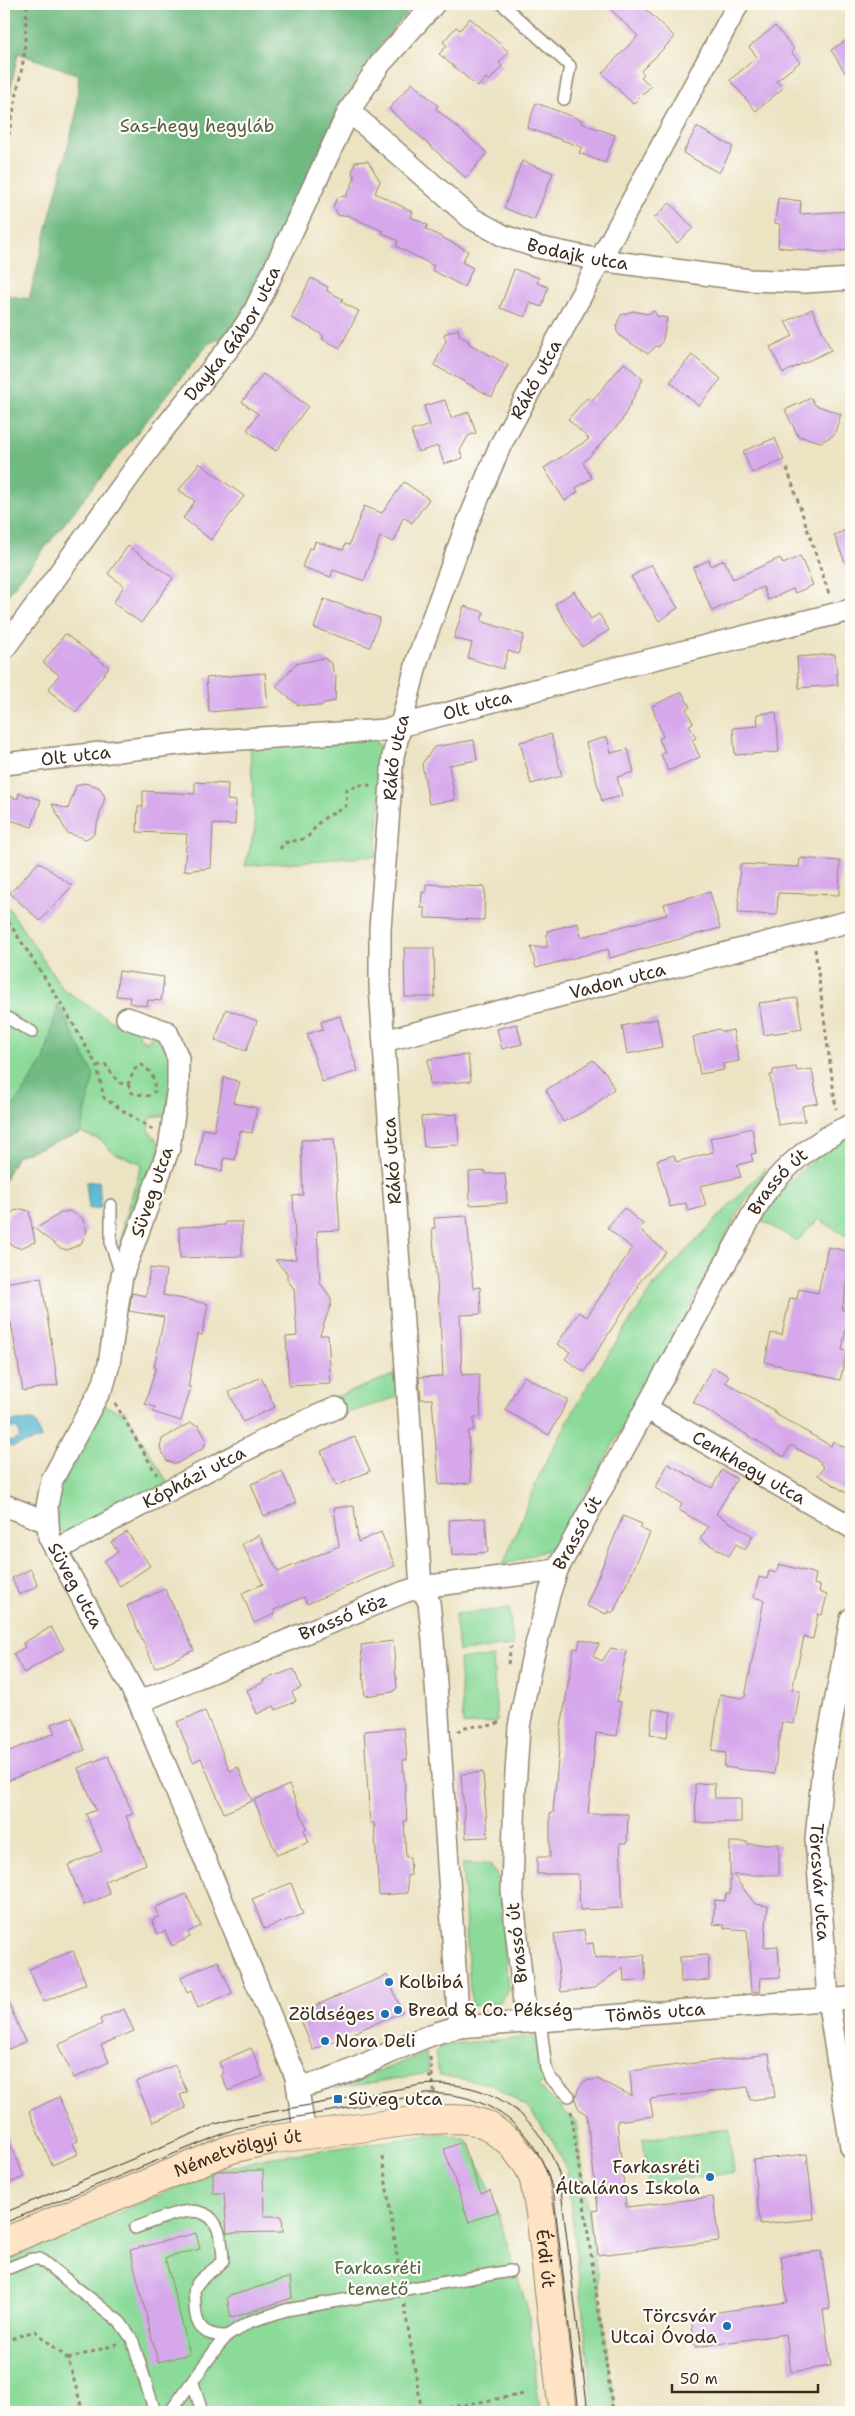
<svg xmlns="http://www.w3.org/2000/svg" width="855" height="2416" font-family="'Shantell Sans',sans-serif">
  <style>
    .green { fill: #8bda9a; stroke: #63825c }
    .forest { fill: #70ba82; stroke: #567250 }
    .water { fill: #52b8d0; stroke: #467177 }
    .building { fill: #d6a8eb }
    .lines { fill: none; stroke-linecap: round; stroke-linejoin: round }
    .lane-casing { stroke: #948670; stroke-width: 14 }
    .street-casing { stroke: #948670; stroke-width: 24 }
    .secondary-casing { stroke: #948670; stroke-width: 30 }
    .path { stroke: #948670; stroke-width: 3; stroke-dasharray: 4 4; stroke-linecap: butt }
    .lane { stroke: #fff; stroke-width: 11 }
    .street { stroke: #fff; stroke-width: 21 }
    .secondary { stroke: #fee4c5; stroke-width: 28 }
    .tram { stroke: #3b2a1e; stroke-width: 1 }
    .poi-dot { fill: #1f6fb2; stroke: #fdfcf7; stroke-width: 2 }
    .labels { text-anchor: middle; stroke-width: 4.5; stroke-linejoin: round; paint-order: stroke }
    .park-label { font-size: 18px; fill: #535f43; stroke: #fdfcf7 }
    .street-label { font-size: 18px; fill: #3b2a1e; stroke: #fdfcf7 }
    .poi-label { font-size: 18px; fill: #3b2a1e; stroke: #fdfcf7; text-anchor: start }
  </style>
  <rect width="100%" height="100%" fill="#fdfcf7"/>
  <filter id="ink" filterUnits="userSpaceOnUse"><feTurbulence type="fractalNoise" baseFrequency=".02" numOctaves="2"/><feDisplacementMap in="SourceGraphic" scale="10" xChannelSelector="R" yChannelSelector="G"/><feConvolveMatrix kernelMatrix="1 2 1 2 8 2 1 2 1" color-interpolation-filters="sRGB"/></filter>
  <filter id="wash" filterUnits="userSpaceOnUse"><feTurbulence type="fractalNoise" baseFrequency=".0096" numOctaves="4" result="noise"/><feDisplacementMap in="SourceGraphic" scale="20" xChannelSelector="R" yChannelSelector="G"/><feGaussianBlur stdDeviation="1.12" result="paint"/><feColorMatrix in="noise" values="0 0 0 0 0 0 0 0 0 0 0 0 0 0 0 0 0 1.4 0 .05"/><feComposite in="paint" operator="in"/></filter>
  <g filter="url(#wash)">
    <rect width="100%" height="100%" fill="#ece3c3"/>
    <path class="green" d="M375 740 383 753 376 856 245 866 255 829 250 745Z
      M4 901 63 989 119 1026 124 1023 142 1026 138 1036 147 1042 153 1033 174 1058 167 1115 151 1117 149 1131 158 1141 160 1149 124 1248 121 1247 123 1222 142 1164 112 1152 101 1140 81 1133 17 1156 4 1180Z
      M851 1136V1234L844 1235 819 1219 797 1241 759 1219C784 1183 813 1156 851 1136Z
      M765 1168V1173L739 1210 692 1303 556 1547 503 1565 541 1471 583 1393 654 1285Z
      M394 1375 397 1397 339 1416 330 1399Z
      M103 1405 120 1412 124 1410 168 1483 74 1533 62 1532 56 1525 54 1502 61 1476Z
      M509 1609 513 1646 459 1651 455 1614Z
      M493 1657 497 1722 463 1725 459 1659Z
      M462 1864 490 1865 499 1879 508 1991 499 2003 471 2006Z
      M534 2037 545 2082 537 2086 576 2122 616 2412H594L567 2171 552 2140 527 2107 491 2084 439 2075 435 2052 448 2044Z
      M426 2053 429 2073 335 2089Z
      M729 2129 734 2173 648 2183 643 2139Z
      M445 2133 467 2140 490 2190 528 2310 540 2412H4V2262L213 2172 267 2158Z"/>
    <path class="forest" d="M4 4H416C386 34 362 67 341 105L241 316 230 334 208 344 4 599V295L29 299 76 114 79 75 18 53 4 122Z
      M58 1004 94 1075 81 1133 16 1156 4 1181V1120L44 1060Z"/>
    <path class="water" d="M99 1181 101 1208 89 1209 86 1182Z
      M33 1420 37 1425 41 1439 11 1447 8 1442 19 1439 20 1433 16 1428H4V1422Z"/>
    <g id="blocks">
      <path class="building" d="M605 4H640L675 37 641 71 644 74 641 77 651 86 633 104 602 73 638 36Z
        M470 18 509 52 499 63 502 66 489 81 486 78 478 87 439 54 447 46 443 42 456 27 460 30Z
        M775 26 794 49 791 52 800 62 776 81 783 88 756 111 730 80 757 57 749 47Z
        M851 37V82L831 50Z
        M412 83 438 106 436 109 487 153 466 178 389 109Z
        M536 103 582 120 581 123 615 135 605 163 579 153 582 147 527 128Z
        M697 127 733 147 719 173 683 153Z
        M368 161 380 181 375 193 413 212 411 217 428 225 426 229 468 251 462 262 473 268 464 287 432 270 434 266 396 246 398 241 382 233 383 231 347 215 339 216 333 206 338 197 346 196 355 178 352 172 355 162Z
        M522 161 553 173 534 220 504 208Z
        M778 198 801 201 800 214 851 211V250L821 252 778 247 780 224 775 223Z
        M670 203 693 228 677 243 654 218Z
        M514 269 539 278 537 283 548 287 542 307 530 303 525 317 500 308Z
        M311 278 328 287 327 291 343 299 341 302 359 311 340 348 322 339 324 336 309 327 291 318Z
        M812 309 831 350 783 373 770 347 793 336 785 322Z
        M633 311 647 314 654 311 657 316 667 318 663 339 659 347 656 346 648 354 621 337 617 332 616 326 621 315Z
        M458 329 460 336 469 341 468 343 508 365 492 397 434 365 446 341 444 334Z
        M692 355 721 379 699 406 670 382Z
        M624 363 643 379 621 422 583 463 592 478 576 488 578 492 565 501 544 468 589 439 568 419 587 398 591 402Z
        M263 374 308 406 276 451 247 430 258 414 242 402Z
        M811 398 815 405 841 414 834 435 821 442 798 436 785 410Z
        M445 400 451 418 469 412 476 433 468 436 460 451 463 458 444 464 438 446 418 452 411 431 430 425 424 406Z
        M775 438 784 460 752 473 743 451Z
        M199 463 244 496 211 540 183 518 195 501 179 490Z
        M404 482 429 499 412 523 403 517 394 542 380 537 364 581 333 570 331 577 302 567 309 548 313 549 315 541 343 550 345 544 349 545 364 506 382 513Z
        M851 528V577L834 535Z
        M128 546 173 578 141 623 113 603 124 586 108 574Z
        M800 556 813 585 795 593 793 589 768 600 763 587 712 611 693 568 709 560 711 566 724 560 733 579 780 558 783 564Z
        M651 564 678 608 659 621 631 577Z
        M574 591 591 619 599 614 609 630 582 647 555 604Z
        M324 599 380 618 370 647 314 628Z
        M464 606 484 612 481 621 524 635 518 654 508 651 503 669 468 658 472 643 454 638Z
        M65 634 109 667 76 712 48 690 59 675 43 663Z
        M835 654 838 685 799 688 797 657Z
        M324 658 332 664 333 672 336 675 335 701 324 703 321 706 298 705 276 687 295 664Z
        M265 673 268 707 209 712 206 678Z
        M682 692 690 707 686 709 693 723 689 725 696 738 692 740 700 757 668 771 661 754 665 752 659 739 663 737 652 706Z
        M776 712 779 752 735 755 733 728 758 726 757 714Z
        M551 734 562 776 531 784 520 742Z
        M607 737 611 753 628 749 634 772 617 777 622 796 602 801 586 743Z
        M474 740 477 760 449 765 455 800 429 804 422 764 434 747Z
        M195 782 228 784 227 800 236 801 235 825 213 824 211 868 184 871 187 834 137 832 138 807H143V791L195 794Z
        M84 783 99 787 105 797 94 834 86 839 67 833 52 804 68 809 76 786Z
        M19 793 41 800 32 827 4 818V794L18 799Z
        M800 858 840 861 839 895 778 893 777 915 738 913 740 864 799 867Z
        M39 862 72 886 40 921 10 893Z
        M426 884 485 887 484 920 425 918V908H421L422 892 426 893Z
        M710 892 720 928 610 958 608 949 536 968 531 947H547V931L578 923 581 937 667 915 664 904Z
        M404 948H434L435 997H405Z
        M119 971 164 977 161 1001 148 1000 147 1006 129 1003 130 997 116 996Z
        M797 998 802 1029 764 1035 759 1003Z
        M226 1009 257 1021 246 1051 215 1040Z
        M340 1016 358 1071 322 1082 307 1034 323 1029 321 1022Z
        M657 1019 662 1047 627 1054 622 1026Z
        M517 1024 522 1044 502 1049 497 1029Z
        M718 1029 723 1032 733 1030 739 1061 723 1064 724 1070 700 1074 693 1037Z
        M468 1055 471 1081 430 1085 428 1059Z
        M593 1060 606 1073 614 1089 591 1108 563 1122 546 1090Z
        M796 1067 797 1071 812 1069 818 1103 802 1106 805 1121 778 1125 770 1075H773V1070Z
        M224 1077 240 1082 233 1103 257 1108 252 1133 240 1131 235 1160 224 1158 222 1171 196 1166 203 1129 214 1131Z
        M457 1114 459 1145 424 1147 421 1117Z
        M752 1128 756 1153 751 1154 753 1161 737 1165 741 1177 700 1186 706 1206 688 1211 686 1203 670 1207 657 1160 674 1155 676 1162 713 1152 710 1138Z
        M334 1139 340 1230 317 1231 320 1283 331 1298V1304L320 1335H328L331 1384 289 1386 286 1337 297 1336 294 1289 287 1279V1273L275 1260 296 1259 293 1196 303 1195 301 1140Z
        M486 1171V1174L505 1173 507 1203 470 1205 469 1172Z
        M624 1208 643 1224 639 1229 666 1252 637 1285 639 1286 584 1372 565 1359 570 1352 557 1344 579 1312 587 1317 632 1248 607 1228Z
        M22 1209 29 1211 35 1242 20 1248 13 1246 4 1236V1220L14 1211Z
        M69 1211 82 1218 87 1231 81 1244 67 1250 60 1248 35 1229 61 1213Z
        M467 1216 473 1288 480 1287 481 1314 460 1315 462 1375 479 1374 481 1417H474V1430L468 1431 471 1483 439 1485 432 1399H421L419 1377 443 1376 440 1316 432 1228H435L434 1218Z
        M225 1222H242V1256L180 1258 179 1227 225 1225Z
        M828 1247 851 1252V1279H848L842 1310 849 1311 842 1350 847 1351 840 1380 765 1362 771 1333 782 1335 790 1298 797 1299 799 1289 818 1293Z
        M150 1268 166 1270 163 1295 208 1304 202 1335 198 1334 188 1387H191L181 1421 153 1412 155 1407 145 1404 156 1367H154L164 1317 129 1311 132 1293 146 1296Z
        M41 1277 58 1385 23 1391 11 1323 4 1324V1283Z
        M713 1367 729 1376 725 1382 775 1411 774 1413 831 1446 833 1441 851 1451V1496L818 1475 824 1467 820 1464 821 1462 791 1445 784 1457 693 1402Z
        M524 1376 568 1400 549 1435 505 1410Z
        M261 1377 275 1407 243 1422 229 1392Z
        M190 1423 199 1426 206 1439 204 1448 176 1464 167 1461 160 1448 162 1439Z
        M355 1437 370 1471 336 1486 321 1451Z
        M668 1464 712 1488 722 1470 737 1479 716 1514 753 1536 745 1550 736 1544 729 1556 700 1539 708 1527 679 1510 682 1504 655 1488Z
        M282 1471 296 1503 264 1516 251 1484Z
        M354 1506 358 1542 381 1532 395 1566 307 1604 304 1597 274 1610 275 1614 254 1623 242 1593 263 1584 242 1544 259 1535 278 1572 339 1546 334 1508Z
        M623 1516 642 1524 640 1528 650 1533 613 1613 608 1611 607 1614 586 1606Z
        M485 1518 488 1552 452 1555 449 1520Z
        M127 1532 150 1566 120 1586 104 1561 118 1552 111 1542Z
        M779 1564 816 1574 814 1584 820 1586 819 1592 827 1595 822 1615 818 1614 813 1639 804 1637 792 1690 800 1691 794 1724 782 1722 774 1774 724 1767 726 1753 712 1751 720 1694 741 1698 745 1697 764 1600 754 1597 759 1577 767 1579 769 1571 776 1573Z
        M31 1569 38 1586 19 1595 12 1578Z
        M165 1589 194 1650 155 1668 127 1606Z
        M51 1627 64 1649 24 1673 13 1654 25 1647 23 1643Z
        M580 1639 599 1644 593 1656 602 1661 611 1648 626 1651 617 1701 621 1702 617 1736 596 1733 588 1814H628L627 1843H620L623 1908 580 1910 578 1874H537V1857H550V1813H553L561 1728 574 1648 578 1649Z
        M393 1641 397 1688 393 1692 365 1696 361 1645Z
        M294 1669 301 1688 292 1692 296 1701 276 1710 274 1706 257 1714 247 1690 264 1682 263 1680Z
        M653 1709 671 1712 667 1737 650 1734Z
        M205 1711 230 1771 238 1767 252 1801 224 1813 201 1758 193 1762 177 1722Z
        M72 1717 85 1750 4 1782V1753L55 1733 51 1724Z
        M404 1728 407 1760H403L407 1821H404L406 1857H410L411 1875 407 1876 408 1893 379 1895 374 1823H370L364 1731Z
        M108 1756 133 1814 126 1816 146 1864 105 1881 110 1894 84 1905 68 1865 102 1851 86 1814 96 1810 78 1768Z
        M483 1772 488 1837 466 1838 461 1774Z
        M714 1783 715 1798H741V1822L696 1823 695 1784Z
        M289 1785 307 1828 304 1830 309 1842 277 1855 254 1800Z
        M730 1842H747V1844H779V1875H733L755 1904 768 1906 764 1947 778 1946 780 1977 761 1978 760 1992 751 1991 747 1930 724 1928V1925L713 1924 715 1900 725 1901 726 1894H730Z
        M291 1883 303 1914 264 1929 252 1899Z
        M186 1894 201 1926 188 1932 190 1937 172 1946 165 1931 158 1934 152 1920 159 1916 155 1908Z
        M584 1930 586 1944 593 1943 595 1958 644 1955 646 1980 624 1982 623 1967 595 1988 561 1992 554 1934Z
        M73 1951 86 1984 43 2002 29 1969Z
        M708 1955 709 1980 681 1982 680 1957Z
        M218 1961 232 1993 198 2008 191 1991 187 1993 181 1977Z
        M387 1975 402 2012 313 2050 298 2013Z
        M4 1992 25 2042 4 2051Z
        M124 2009 134 2031 101 2045 109 2062 74 2078 58 2045 102 2024 100 2019Z
        M251 2048 263 2076 228 2091 221 2074 224 2073 219 2062Z
        M769 2054 775 2097 750 2100 748 2087 650 2099 653 2116 617 2121 626 2207 713 2197 719 2241 598 2255 593 2211 598 2210 587 2115 579 2109 575 2100 578 2089 585 2081 597 2079 632 2096 630 2071Z
        M175 2065 187 2092 180 2095 186 2108 153 2122 136 2082Z
        M59 2097 78 2141 73 2143 78 2154 52 2165 29 2111Z
        M4 2128 24 2177 4 2185Z
        M462 2142 481 2194 490 2190 498 2211 469 2222 444 2149Z
        M807 2154 814 2219 760 2224 753 2160Z
        M263 2170 264 2216H282L283 2232 227 2233 224 2193H213V2173L217 2171Z
        M196 2233 200 2249 165 2258 190 2354 158 2362 130 2250Z
        M821 2251 830 2309 823 2310 831 2366 791 2372 786 2334 695 2347 691 2316 787 2302 781 2256Z
        M290 2277 292 2298 231 2318 227 2297Z"/>
    </g>
  </g>
  <g filter="url(#ink)">
    <use href="#blocks" fill-opacity="0" stroke="#948670" stroke-width="1"/>
    <g class="lines">
      <defs>
        <path id="lane" d="M502 4 570 66 564 99
          M4 1016 32 1032
          M111 1205V1244L121 1274
          M540 2020 546 2068 550 2078 569 2096
          M135 2228C182 2210 222 2191 223 2261 215 2270 199 2277 195 2288 193 2292 195 2299 195 2303 195 2328 204 2336 227 2336
          M4 2270 31 2259H40L120 2322 132 2339 155 2412
          M193 2383 202 2412
          M170 2412 218 2346 227 2336 249 2322 286 2310 510 2271"/>
        <g id="street">
          <path id="s1" d="M349 111 471 218 504 236 537 247 600 260 749 280 805 282 851 279"/>
          <path id="s2" d="M4 649 163 430 236 339 254 312 349 111 380 64 434 4"/>
          <path id="s3" d="M4 764 196 742 385 730 621 667 851 610"/>
          <path id="s4" d="M127 1018 167 1032 178 1058V1087L169 1148 122 1276 109 1364 104 1383 52 1480 47 1506 49 1537 139 1702 296 2077 305 2135"/>
          <path id="s5" d="M384 1041 851 921"/>
          <path id="s6" d="M646 1408 851 1527"/>
          <path d="M4 1505 47 1522"/>
          <path id="s7" d="M56 1550 280 1432 336 1408"/>
          <path id="s8" d="M851 1619 823 1766 816 1839 828 1999 851 2147"/>
          <path id="s9" d="M139 1702 404 1592 421 1587 557 1570"/>
          <path id="s10" d="M526 2022 512 1890 515 1789 519 1727 531 1664 549 1595 557 1570 762 1197C784 1166 816 1140 851 1125"/>
          <path id="s11" d="M459 2027 433 1640 429 1602 421 1587 380 987V929L393 756 418 658 464 532 500 446 738 4"/>
          <path id="s12" d="M298 2087C355 2077 403 2039 459 2027L851 1998"/>
        </g>
        <g id="secondary">
          <path id="s13" d="M4 2242 231 2149 275 2139 413 2121 451 2119 471 2120 487 2125 511 2143 529 2167 534 2180 540 2213 563 2412"/>
        </g>
      </defs>
      <use href="#lane" class="lane-casing"/>
      <use href="#street" class="street-casing"/>
      <use href="#secondary" class="secondary-casing"/>
      <path class="path" d="M4 159 24 57 27 4
        M787 468 829 594
        M280 849 284 843 307 838 321 820 346 806 347 789 365 784 371 786
        M4 915 61 1003 97 1066 104 1098 153 1130
        M815 949 836 1109
        M97 1066 105 1064 119 1083 128 1084 135 1069 142 1065C153 1072 154 1079 155 1092
        M128 1084 132 1093 148 1096 155 1091
        M115 1403 157 1475
        M508 1664 511 1646
        M458 1732 464 1727 495 1725 499 1722
        M430 2057 435 2098
        M428 2077H433
        M571 2111 613 2412
        M382 2157 400 2275
        M404 2304 422 2412 525 2394
        M4 2341 35 2331 68 2359 83 2412
        M68 2359 118 2344"/>
      <use href="#lane" class="lane"/>
      <use href="#street" class="street"/>
      <use href="#secondary" class="secondary"/>
      <path class="tram" d="M4 2213 216 2124 237 2118 421 2085C487 2078 538 2112 559 2174L588 2412
        M4 2223 237 2128 426 2094C491 2090 542 2134 554 2197L579 2412"/>
    </g>
  </g>
  <g class="poi-dot">
    <circle cx="389" cy="1982" r="5"/>
    <circle cx="398" cy="2010" r="5"/>
    <circle cx="385" cy="2014" r="5"/>
    <circle cx="325" cy="2041" r="5"/>
    <rect x="333" y="2094" width="10" height="10" rx="2.5"/>
    <circle cx="710" cy="2177" r="5"/>
    <circle cx="727" cy="2326" r="5"/>
  </g>
  <g class="labels">
    <g class="park-label">
      <text x="197" y="132">Sas-hegy hegyláb</text>
      <text x="378" y="2274">Farkasréti<tspan x="378" dy="21">temető</tspan></text>
    </g>
    <g class="street-label">
      <text dy="6" stroke="none"><textPath href="#s1" startOffset="276">Bodajk utca</textPath></text>
      <text dy="6" stroke="none"><textPath href="#s2" startOffset="390">Dayka Gábor utca</textPath></text>
      <text dy="6" stroke="none"><textPath href="#s11" startOffset="1680">Rákó utca</textPath></text>
      <text dy="6" stroke="none"><textPath href="#s3" startOffset="478">Olt utca</textPath></text>
      <text dy="6" stroke="none"><textPath href="#s3" startOffset="72">Olt utca</textPath></text>
      <text dy="6" stroke="none"><textPath href="#s11" startOffset="1275">Rákó utca</textPath></text>
      <text dy="6" stroke="none"><textPath href="#s5" startOffset="241">Vadon utca</textPath></text>
      <text transform="translate(392 1161) rotate(-94)" y="6">Rákó utca</text>
      <text dy="6" stroke="none"><textPath href="#s10" startOffset="905">Brassó út</textPath></text>
      <text transform="translate(152 1192) rotate(-71)" y="6">Süveg utca</text>
      <text dy="6" stroke="none"><textPath href="#s6" startOffset="119">Cenkhegy utca</textPath></text>
      <text dy="6" stroke="none"><textPath href="#s7" startOffset="156">Kópházi utca</textPath></text>
      <text dy="6" stroke="none"><textPath href="#s10" startOffset="500">Brassó út</textPath></text>
      <text dy="6" stroke="none"><textPath href="#s4" startOffset="629">Süveg utca</textPath></text>
      <text dy="6" stroke="none"><textPath href="#s9" startOffset="221">Brassó köz</textPath></text>
      <text dy="6" stroke="none"><textPath href="#s8" startOffset="266">Törcsvár utca</textPath></text>
      <text transform="translate(517 1943) rotate(-96)" y="6">Brassó út</text>
      <text dy="6" stroke="none"><textPath href="#s12" startOffset="369">Tömös utca</textPath></text>
      <text dy="6" stroke="none"><textPath href="#s13" startOffset="251">Németvölgyi út</textPath></text>
      <text dy="6" stroke="none"><textPath href="#s13" startOffset="658">Érdi út</textPath></text>
    </g>
    <g class="poi-label">
      <text x="399" y="1988">Kolbibá</text>
      <text x="408" y="2016">Bread &amp; Co. Pékség</text>
      <text x="375" y="2020" text-anchor="end">Zöldséges</text>
      <text x="335" y="2047">Nora Deli</text>
      <text x="348" y="2105">Süveg utca</text>
      <text x="700" y="2173" text-anchor="end">Farkasréti<tspan x="700" dy="21">Általános Iskola</tspan></text>
      <text x="717" y="2322" text-anchor="end">Törcsvár<tspan x="717" dy="21">Utcai Óvoda</tspan></text>
    </g>
  </g>
  <rect width="855" height="2416" fill="none" stroke="#fdfcf7" stroke-width="20"/>
  <path d="M672 2384v8h146v-8" fill="none" stroke="#3b2a1e" stroke-width="2.5"/>
  <text x="680" y="2384" font-size="15" fill="#3b2a1e" stroke="#fdfcf7" stroke-width="4" paint-order="stroke">50 m</text>
</svg>
